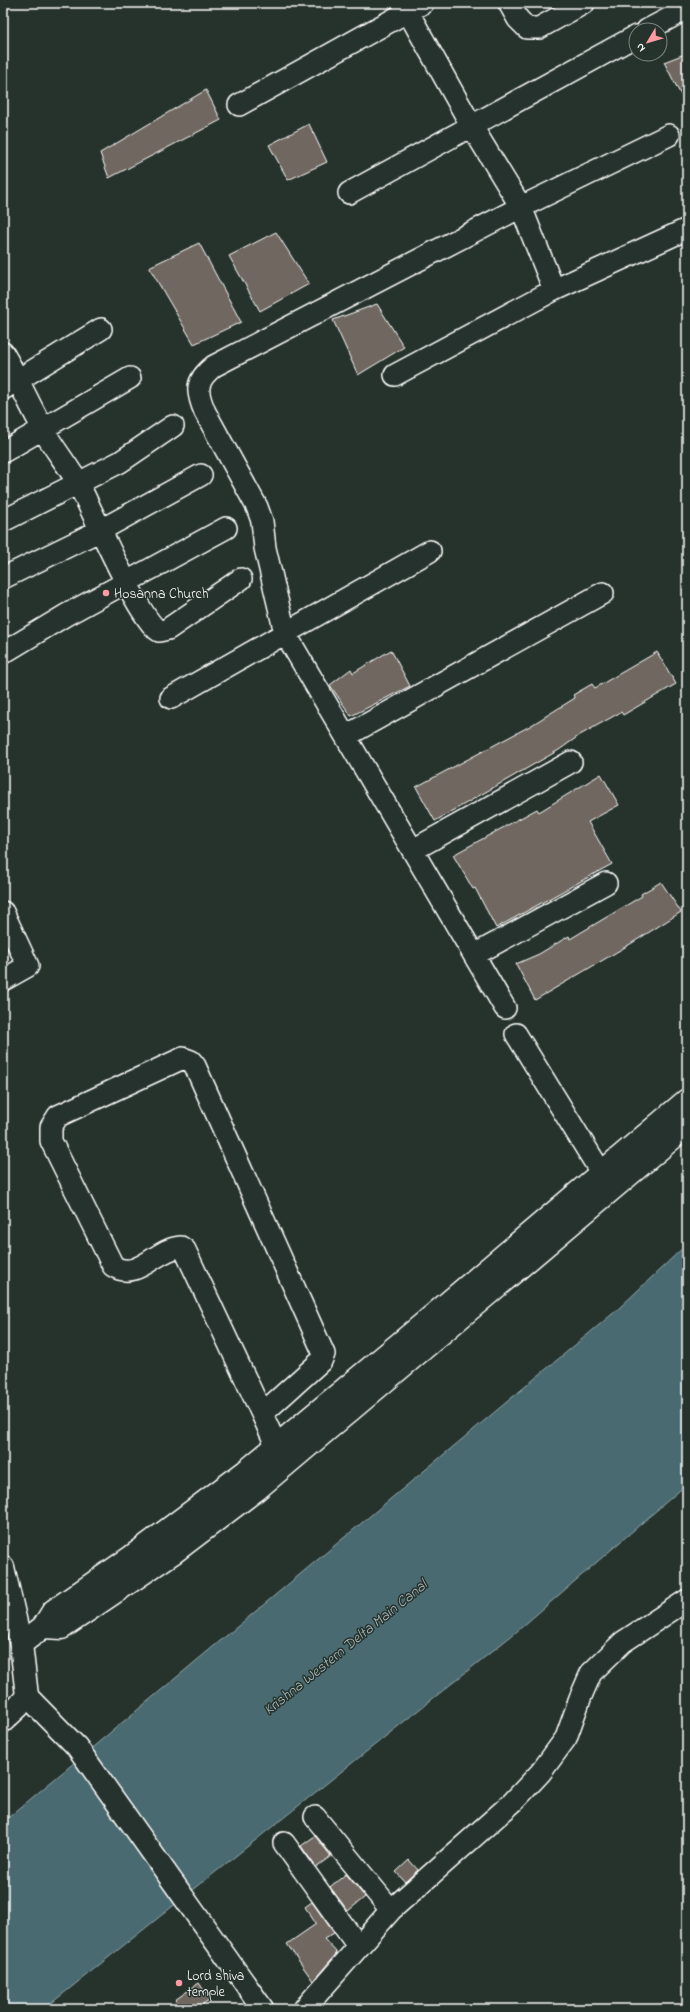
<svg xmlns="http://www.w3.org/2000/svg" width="690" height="2012" font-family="'Indie Flower',sans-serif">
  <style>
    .water { fill: #4a6b71; stroke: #92a6aa }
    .building { fill: #706761; stroke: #fff }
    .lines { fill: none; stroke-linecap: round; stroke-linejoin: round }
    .minor-casing { stroke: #fff; stroke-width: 24 }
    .major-casing { stroke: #fff; stroke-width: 25 }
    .minor { stroke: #26332d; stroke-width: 21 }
    .major { stroke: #26332d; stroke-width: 22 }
    .poi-dot { fill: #ff9aa2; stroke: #26332d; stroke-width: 1.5 }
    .labels { text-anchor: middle; stroke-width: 3; stroke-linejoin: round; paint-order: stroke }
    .poi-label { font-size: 14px; fill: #fff; stroke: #26332d; text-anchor: start }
    .water-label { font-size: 15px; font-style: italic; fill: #aebcbf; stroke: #26332d }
  </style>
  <rect width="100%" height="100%" fill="#26332d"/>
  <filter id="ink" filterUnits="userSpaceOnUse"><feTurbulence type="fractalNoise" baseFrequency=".025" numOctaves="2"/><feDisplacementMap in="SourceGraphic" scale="8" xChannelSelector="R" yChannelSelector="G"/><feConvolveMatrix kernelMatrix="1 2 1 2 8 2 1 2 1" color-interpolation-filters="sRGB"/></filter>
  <g filter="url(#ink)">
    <path class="water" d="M687 1244V1484L515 1633 44 2009H3V1822L617 1310Z"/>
    <path class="building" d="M687 53V107L664 62Z
      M206 90 221 120 109 178 100 153Z
      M309 124 327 162 288 180 269 145Z
      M276 232 309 284 260 311 229 256Z
      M199 243 241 322 194 344 149 267Z
      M377 304 404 347 358 375 333 320Z
      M391 650 410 686 351 716 330 685 351 669 353 673Z
      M657 652 676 684 623 715 621 712 580 735 559 750 435 821 416 787 530 726 575 698 573 695 592 684 595 688Z
      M601 774 619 805 588 822 612 864 496 928 475 888 473 889 453 855 537 809 539 812Z
      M661 882 681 912 632 943 535 1000 516 964 539 954 569 936 570 939 642 896 641 894Z
      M315 1836 331 1856 316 1867 301 1846Z
      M409 1860 418 1870 405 1882 396 1872Z
      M346 1874 365 1897 348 1911 330 1887Z
      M312 1902 334 1933 324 1939 337 1953 313 1981 287 1944 316 1924 305 1907Z
      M199 1983 210 1999 196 2009H181L175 2000Z"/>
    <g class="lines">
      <defs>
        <path id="minor" d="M403 3 471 125 521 207 554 290
          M509 3 518 19 527 28H539L584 3
          M647 30 687 9
          M239 105 423 3
          M349 193 636 36
          M3 353C18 378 29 404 43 429 53 448 68 465 79 485 93 512 139 620 159 631L168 629 241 579
          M395 375 554 290 687 229
          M3 389 101 329
          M3 452 130 378
          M3 521 120 462 173 426
          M3 578 101 530 201 475
          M3 653 66 615 226 528
          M171 698 430 551
          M346 736 603 593
          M413 850 571 762
          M3 912 28 966 3 980
          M474 955 606 883
          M505 1008 285 633 265 548 262 521 257 507 205 412C196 391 195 381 214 366L521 207 669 135
          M516 1034 610 1187
          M262 1414 185 1250 181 1247C156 1248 138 1282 113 1266L51 1141V1127L58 1116 183 1058 191 1061 195 1066 324 1354 321 1361 262 1414 276 1445
          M27 1696 77 1747 263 2009
          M315 1817 391 1910
          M284 1843 358 1946
          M304 2009 391 1910 513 1802 541 1772 566 1738 581 1696 591 1673 623 1642 687 1600"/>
        <path id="major" d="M3 1567 21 1644 27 1696 18 1707 3 1721
          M43 1627 62 1628 173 1553 256 1490 687 1126
          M21 1644 43 1627 53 1611 131 1557 246 1471 418 1328 687 1100"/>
      </defs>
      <use href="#minor" class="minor-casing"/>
      <use href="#major" class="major-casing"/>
      <use href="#minor" class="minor"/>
      <use href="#major" class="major"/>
    </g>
  </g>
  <g class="poi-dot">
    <circle cx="106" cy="593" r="4"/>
    <circle cx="179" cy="1983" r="4"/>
  </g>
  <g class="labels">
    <g class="poi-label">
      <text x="114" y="598">Hosanna Church</text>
      <text x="187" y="1980">Lord shiva<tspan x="187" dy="16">temple</tspan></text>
    </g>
    <g class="water-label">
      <text transform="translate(345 1647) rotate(-39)" y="5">Krishna Western Delta Main Canal</text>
    </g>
  </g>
  <rect width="690" height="2012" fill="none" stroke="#26332d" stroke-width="16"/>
  <rect x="8" y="8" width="674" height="1996" fill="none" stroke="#fff" stroke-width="1.5" filter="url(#ink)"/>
  <g transform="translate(648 42) rotate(232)"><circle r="19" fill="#26332d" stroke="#7d8581"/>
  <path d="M0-3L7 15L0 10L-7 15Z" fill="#ff9aa2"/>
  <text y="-6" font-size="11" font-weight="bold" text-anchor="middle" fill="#ffffff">N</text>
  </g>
</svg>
